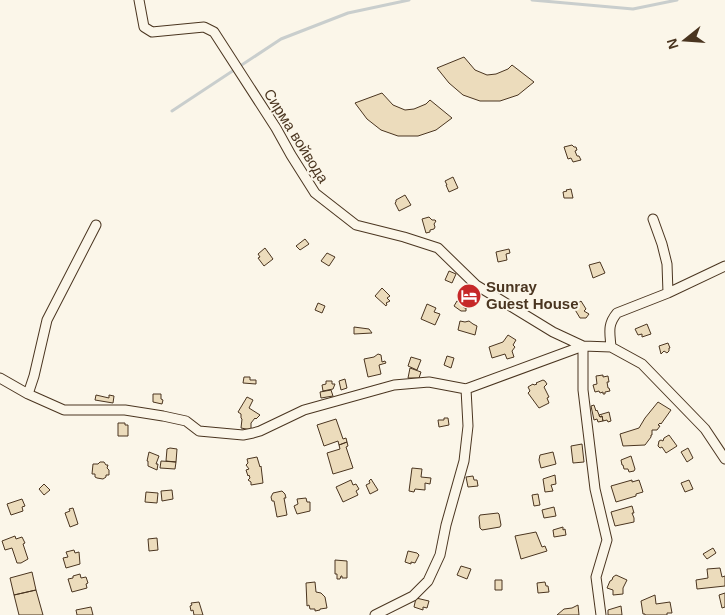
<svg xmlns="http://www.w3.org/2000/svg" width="725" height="615" font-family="Helvetica,sans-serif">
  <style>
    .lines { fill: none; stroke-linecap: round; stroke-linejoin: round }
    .stream { stroke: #c9cecd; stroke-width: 3 }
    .building { fill: #ecdcbc; stroke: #4a3520 }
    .street-casing { stroke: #4a3520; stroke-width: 11 }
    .street { stroke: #fbf6e9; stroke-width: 9 }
    .labels { text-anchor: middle; stroke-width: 4; stroke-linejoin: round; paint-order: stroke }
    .street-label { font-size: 15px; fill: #4a3520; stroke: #fbf6e9 }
    .poi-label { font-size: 15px; font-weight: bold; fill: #4a3520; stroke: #fbf6e9; text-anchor: start }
  </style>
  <rect width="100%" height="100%" fill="#fbf6e9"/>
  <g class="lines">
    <path class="stream" d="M532 0 633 9 677 0
      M172 111 281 39 348 13 409 0"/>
  </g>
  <path class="building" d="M464 57 475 70 487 75 496 74 508 69 512 65 534 82 518 95 500 101H480L463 95 449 83 437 68Z
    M382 93 393 105 405 110 414 109 426 104 430 100 452 118 436 130 418 136H398L381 130 367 119 355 103Z
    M572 145 574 147H576L577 150 575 151 577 156H579L581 160 573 162 571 158 568 159 564 147Z
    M453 177 458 188 449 192 446 185H447L445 181Z
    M571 189 573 198H564L563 192 567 191 566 190Z
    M405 195 411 205 399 211 395 203 396 202V200Z
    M429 217 432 220H435L436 221 434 224 435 227 434 229 430 230V232L426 233 422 219Z
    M305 239 309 244 300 250 296 246Z
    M265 248 273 259 264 266 258 258 260 257 258 254Z
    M509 249 510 253 506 254 507 260 498 262 496 252Z
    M327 253 335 257 329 266 321 261Z
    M600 262 605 273 593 278 589 265Z
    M449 271 456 274 452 283 445 280Z
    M382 288 390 296 387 298 390 301 386 303 387 304 386 306 375 296Z
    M466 290 469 293V295L474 298V300L466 309 457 301Z
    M457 301 466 309V311H461L454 306Z
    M581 301 586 309 584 311 589 314 586 318H580L574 308 579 306 577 304Z
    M318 303 325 306 322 313 315 310Z
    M427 304 436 308 434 312 440 314 435 325 421 319Z
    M460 321 465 322 469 321 473 324 477 326 475 335 458 330Z
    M647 324 651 334 642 337V334L638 335 635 329Z
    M354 327 369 329 372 333 354 334Z
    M508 335 516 340 513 345 515 347 512 351 514 357 507 359 505 354 492 358 489 347 503 342Z
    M668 343 670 348H669V351L667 353 664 351 661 354 659 346Z
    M378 354 381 355 382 362 385 361 386 363 379 365 381 374 368 377 364 359 374 357Z
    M447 356 454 358 451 368 444 365Z
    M411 357 421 360 417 370 408 366Z
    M410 368 421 372 419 378H408Z
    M603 375V377L608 376 609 382H607L608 388H609L610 391 605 392V394H603V392L600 393 599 391 595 392 593 385 597 384 596 376Z
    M244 377H250V380H256V384L243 383Z
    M345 379 347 388 341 390 339 381Z
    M543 380 545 381 547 384 544 387 549 397 547 398 549 403 539 408 528 393 530 391 528 387 533 384 534 385 537 384 536 383Z
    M326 381H332V384H335L333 389 323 391 322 385 326 384Z
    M331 390 333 396 321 398 320 392Z
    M153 394H161V399L163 400 162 404 153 402Z
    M96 395 109 398V395L114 396 113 403 95 400Z
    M247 397 253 400 249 408 260 415 256 419 255 418 251 423V430L241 428 242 419 241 418V414L238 412Z
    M658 402 671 410 661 424 660 423 658 425 660 426 657 430H652V435H651V437L645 445 623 446 620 434 639 428 645 418Z
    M594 405 596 411 597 410 600 417 602 416 603 421 598 422 597 419 594 420 591 406Z
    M609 412 611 421 608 422 607 420 603 421 602 416 600 417 599 415Z
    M444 418H448L449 425 439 427 438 420H444Z
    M336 419 343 439 346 438 347 442 339 445 338 441 324 446 317 425Z
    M118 423H125V425H128V436H118Z
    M669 435 677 446 666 453 662 447 660 448 658 446 659 441 661 440 663 441 664 438Z
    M347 442 348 446 346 447 353 468 333 474 327 453 340 449 339 445Z
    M582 444 584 462 573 463 571 446Z
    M170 448 177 449 176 462 166 461 167 449Z
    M688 448 693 458 687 462 681 452Z
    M149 452 159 456 156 464H158L157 470 148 466V461H147Z
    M553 452 556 464 541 468 539 460 540 455Z
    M631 456 635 469 634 471 629 472 628 469H624L623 465H622L621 460Z
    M257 457 260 467 261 466 263 483 251 485V482L248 480 250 478 249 475 248 476 246 470 249 469 246 465 248 463 247 459Z
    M161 461 176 462 175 469 160 468Z
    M100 462H104L106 465H108L107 468 109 470V475H106V477L103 479 97 478 95 477V474H92L93 464H98Z
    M412 468 422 469 421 477 431 478 430 484 425 483V490L415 489 414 492 409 491Z
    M555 475 556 484 551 485 553 491 545 492 543 479Z
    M473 476 474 480H477L478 486 468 487 466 477Z
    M371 479 378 490 370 494 366 485 370 483 369 481Z
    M351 480 353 485 356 484 359 489 356 491 358 495 343 502 336 487Z
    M632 480V482L639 480 643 492 636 494V496L616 502 611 486Z
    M689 480 693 489 685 492 681 483Z
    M44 484 50 490 44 495 39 489Z
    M172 490 173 499 162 501 161 491Z
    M282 491 285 494 286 498H284L287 515 277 517 274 501H272L271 497 273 493Z
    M146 492 158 493 157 503 145 502Z
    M538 494 540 505 534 506 532 495Z
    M306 498 307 502H310V511L297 514 294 506 298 504 297 499Z
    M22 499 25 506 22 507 23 511 11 515 7 504Z
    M632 506 634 513H632L634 518V522L615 526 611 512Z
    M554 507 556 516 544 518 542 510Z
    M73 508 78 524 70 527 65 513 70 511 69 509Z
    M498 513 499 514 501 525 500 527 482 530 480 528 479 517 480 515Z
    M563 527V530L565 529 566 535 554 537 553 530Z
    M536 532 542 547 545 546 547 551 521 559 515 536Z
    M15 536 16 539 22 537 25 543 23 544 28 559 21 563H17L12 548 5 550 2 541Z
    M157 538 158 550 149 551 148 539Z
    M713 548 716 553 707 559 703 554Z
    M74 550 75 553 79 552 80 564 66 568 63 558 68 557 66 552Z
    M408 551 417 553 419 555 415 563 411 562V564L405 562Z
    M335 560 347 561V578H342V576H341L340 579H337V574H335Z
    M461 566 471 569 467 579 457 575Z
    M720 568 722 577 725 576V586L697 589 696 580 708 578 707 569Z
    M32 572 36 590 14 595 10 578Z
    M80 574 81 578 86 577 88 583 86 584 87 588 72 592 68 579 73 578V576Z
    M616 575 627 580 623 588V594L613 595V590L607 588 610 581 612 580 613 577Z
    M495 580H502V590H495Z
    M315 582 316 592 321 593 325 597 327 608 320 609V610L315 611V609H310L309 605 307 606 306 583Z
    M545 582 546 586H548L549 592 538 593 537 583Z
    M36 590 43 615H19L14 595Z
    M725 593V607L722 608 719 595Z
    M655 595 656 604 670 602 672 613H667V615H645V614H643L641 601Z
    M416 598 429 601 427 608 423 607V610L414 607Z
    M199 602 203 615H194L193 610 191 611 190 606 192 605 191 603Z
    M578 605 579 615H557L564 609 572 608Z
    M621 606 622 615H608V610Z
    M91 607 93 615H77L76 610Z"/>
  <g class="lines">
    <defs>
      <path id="street" d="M139 0 144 27 152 32 204 27 214 32 276 128 291 155 315 193 356 225 404 237 438 248 476 285 553 332 583 346 611 347 642 364 705 429 725 459
        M653 219 662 244 667 264 668 293
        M611 347C610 333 607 325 617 313L668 293 725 266
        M0 378 28 394 64 410H125L163 416 186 421 199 431 243 435 253 433 260 431 304 410 394 385 429 382 466 389 583 346V390L595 489 607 540 596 577 601 615
        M28 394 34 376 47 320 96 225
        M375 615 413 596 428 581 440 555 446 525 464 461 468 426 466 389"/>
    </defs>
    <use href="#street" class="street-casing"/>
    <use href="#street" class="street"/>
  </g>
  <defs>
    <symbol id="hotel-disc" viewBox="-11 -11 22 22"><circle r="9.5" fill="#c62828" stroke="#fbf6e9"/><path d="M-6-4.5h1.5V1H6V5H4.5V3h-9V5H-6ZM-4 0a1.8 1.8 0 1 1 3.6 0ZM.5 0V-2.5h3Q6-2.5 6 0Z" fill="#fff"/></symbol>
  </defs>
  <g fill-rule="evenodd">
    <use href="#hotel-disc" x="455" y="282" width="28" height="28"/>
  </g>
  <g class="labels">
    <g class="street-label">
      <text transform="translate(296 136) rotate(58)" y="5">Сирма войвода</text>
    </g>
    <g class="poi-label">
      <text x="486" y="292">Sunray<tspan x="486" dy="17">Guest House</tspan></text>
    </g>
  </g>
  <g transform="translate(685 40) rotate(253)" stroke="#fbf6e9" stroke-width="4" paint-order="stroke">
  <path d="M0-4L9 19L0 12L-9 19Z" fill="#4a3520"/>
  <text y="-8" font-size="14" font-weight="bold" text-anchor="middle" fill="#4a3520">N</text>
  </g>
</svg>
